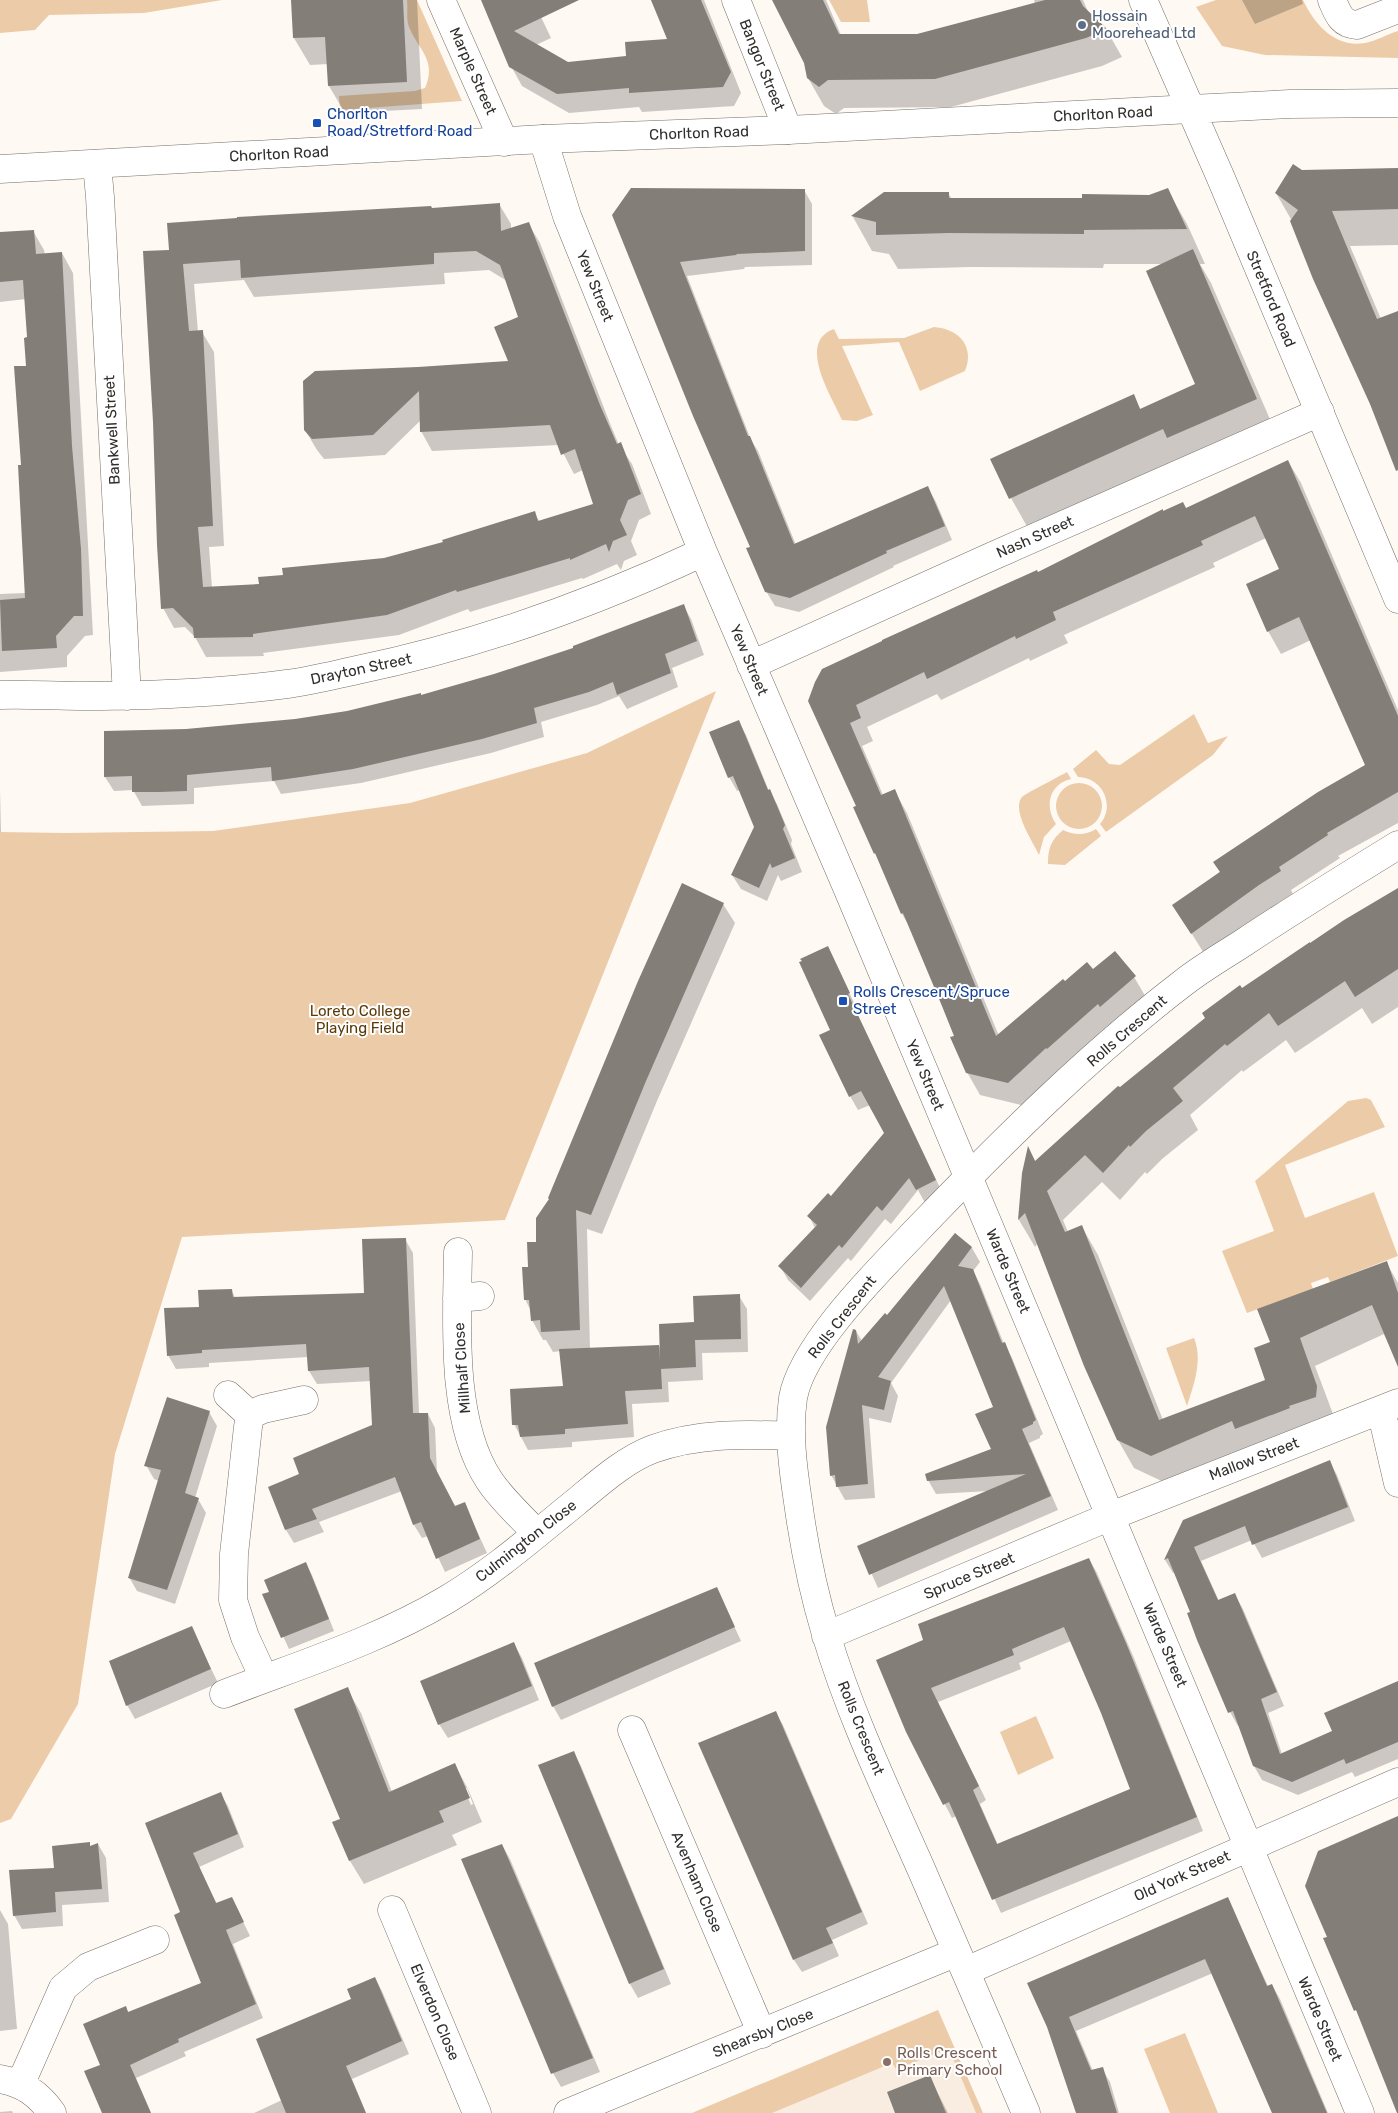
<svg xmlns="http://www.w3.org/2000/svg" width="1398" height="2113" font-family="Rubik,sans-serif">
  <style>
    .built { fill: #f8ede0 }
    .green { fill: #eccca8 }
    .shadow { fill: #0003; fill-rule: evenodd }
    .building { fill: #837e78; fill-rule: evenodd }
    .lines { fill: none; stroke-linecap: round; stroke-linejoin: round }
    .minor-casing { stroke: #746f69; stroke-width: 29 }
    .secondary-casing { stroke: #746f69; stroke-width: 29 }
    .primary-casing { stroke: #746f69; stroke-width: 29 }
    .minor { stroke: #fff; stroke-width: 28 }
    .secondary { stroke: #fff; stroke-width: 28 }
    .primary { stroke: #fff; stroke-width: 28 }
    .service-dot { fill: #5c6f8a; stroke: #fff; stroke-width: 2 }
    .transit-dot { fill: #1a4fb4; stroke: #fff; stroke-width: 2 }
    .education-dot { fill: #8d6e63; stroke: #fff; stroke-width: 2 }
    .labels { text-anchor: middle; stroke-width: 4; stroke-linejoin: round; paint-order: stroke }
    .service-label { font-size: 15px; fill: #4e5e75; stroke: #fff; text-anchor: start }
    .street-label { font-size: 15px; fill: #312f2d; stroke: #fff }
    .transit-label { font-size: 15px; fill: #164399; stroke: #fff; text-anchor: start }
    .park-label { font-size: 15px; fill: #5b3a0a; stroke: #fff }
    .education-label { font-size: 15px; fill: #785e54; stroke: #fff; text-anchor: start }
  </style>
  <rect width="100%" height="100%" fill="#fff9f3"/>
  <path class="built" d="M938 2010 983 2113H692Z"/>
  <path class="green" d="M0 0H222L144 13 49 15 35 30 0 33Z
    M407 0H417L462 101 340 110 339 96 415 91 425 88C437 60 419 51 409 27 406 20 408 8 407 0Z
    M829 0H867L870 22H841Z
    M1216 0H1303C1315 25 1335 48 1365 43 1376 41 1388 34 1398 31V58L1265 55 1222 46 1196 7Z
    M934 327C959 329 975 346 965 371L920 391 899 342 842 346 873 415 857 421 842 420C832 397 796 342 834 329L839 339 904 338Z
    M716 691 505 1220 182 1237 115 1454 78 1704 11 1819 0 1823V832L65 833 213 831 410 803 587 753Z
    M1194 714 1208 743 1228 736 1213 755 1106 832 1100 824C1116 805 1102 777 1078 777L1073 769 1096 750 1109 764 1120 765Z
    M1067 772 1071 779C1049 784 1044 807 1056 824L1044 837 1039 855C1033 842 1011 810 1022 797 1023 795 1060 776 1067 772Z
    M1056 806a23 23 0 1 1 46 0a23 23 0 1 1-46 0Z
    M1096 829 1101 836 1065 865 1048 864C1048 848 1051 840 1063 830 1074 835 1085 836 1096 829Z
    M1366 1098 1371 1100 1385 1127 1285 1165 1305 1218 1374 1192 1398 1256 1330 1282 1328 1277 1311 1283 1313 1289 1247 1313 1222 1251 1274 1231 1255 1181 1348 1101Z
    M1194 1338C1203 1360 1194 1384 1187 1406L1166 1348Z
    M1036 1716 1054 1758 1018 1775 1000 1732Z
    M938 2010 983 2113H976L949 2049 896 2069 892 2063 772 2113H692Z
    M1185 2033 1218 2113H1170L1144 2049Z"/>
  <path class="shadow" d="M292 0H417L422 109 345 113 329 86 328 64 310 65 294 38Z
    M483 0H533L551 38 536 45 568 63 628 57 669 40 651 0H704L741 93 734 106 642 112 639 107 569 113 522 86 511 66Z
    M775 0H826L841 35H917L1035 4 1034 0H1083L1089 14 1106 29 1122 57 1102 66 951 107 844 108 836 114 824 106 808 78 805 62Z
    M1242 0H1302L1303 4 1255 24Z
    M1398 169V245L1350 246 1381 319 1398 323V469L1292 221 1276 193 1302 172Z
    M1167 189 1187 224 1205 264H1200L1211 283 1275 431 1029 530 1011 498 1133 396 1141 410 1196 385 1164 264H1104L1103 268 970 267 898 269 889 254 872 251 853 217 885 194 948 193 952 199H1084L1149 197Z
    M804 190 812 204V265L745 267 744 269 687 276 751 440 758 451 796 545 928 488 936 502 952 540 893 566 894 567 799 612 775 606 766 591 752 547 613 215Z
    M499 204 511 224V229L528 223 540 243 611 426 619 445 632 464 651 514 639 520 631 541 637 555 624 561 621 570 617 564 583 579 582 578 470 612 468 609 399 635 263 653 264 656 206 657 195 637 185 627 174 628 163 608 171 251 432 210ZM489 270 507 281 520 318 510 362 418 368 305 430 317 450 324 459 385 455 421 420V431L432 451 559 445 574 474 583 470 595 504 540 522 534 513 444 543 385 559 284 576 260 585 212 588 209 547 224 546 214 352 202 332H198L194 284 244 280 254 297 445 284 444 273Z
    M33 231 44 250 45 255 62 253 73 273 93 635 85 636 67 656V667L0 672V594L26 593 22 466 28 339 26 299 0 302V233Z
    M1288 461 1301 483 1398 710V823L1338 856 1340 858 1291 890 1293 894 1272 907 1205 955 1174 905 1366 766 1311 640 1281 654 1268 631 1280 570 1266 538 1213 563 1215 567 1064 635 1068 643 1030 661 1029 658 941 700 937 694 867 727 873 741 862 746 883 795 894 790 907 813 999 1036 1065 983 1093 970 1134 977 1147 999 1061 1070 1060 1069 1021 1105 980 1095 967 1072 955 1037 911 929 902 914 855 807 857 806 809 701 1038 574 1186 510Z
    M683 605 691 619 704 655 672 668 678 687 627 709 619 696 597 705 541 722 544 737 491 753 361 783 281 794 274 781 194 788V804L142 806 133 790 114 791 105 777 186 730 295 720 347 713 421 696 494 675 575 648Z
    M738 721 746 735 769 791 777 804 792 840 791 844 802 872 781 881 778 875 767 901 741 889 732 875 755 826 740 790 737 791 729 777Z
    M0 789 1 832H0Z
    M1398 889V1007L1372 1024 1362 1008 1295 1053 1286 1040 1243 1072 1242 1070 1190 1115 1198 1130 1162 1159 1147 1174 1145 1172 1120 1200 1102 1182 1063 1220 1068 1232 1082 1227 1098 1255 1163 1420 1266 1381 1272 1342 1386 1262 1398 1283V1363L1384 1334 1315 1366 1333 1414 1168 1484 1134 1468 1118 1440 1037 1244 1035 1247 1019 1220 1023 1174 1028 1149 1036 1162 1119 1089 1241 990Z
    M723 904 735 923 657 1101 602 1234 587 1229 590 1349 659 1346 661 1350 695 1323 739 1296 747 1309 748 1352 702 1353 703 1380 668 1382 669 1402 632 1404 634 1437 572 1442V1447L528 1450 514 1424 564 1388 561 1351 553 1352 546 1340H543L532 1320 531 1311 525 1299 530 1268 550 1200Z
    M835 962 856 1007 854 1008 943 1194 925 1203 918 1190 891 1224 885 1219 851 1261 848 1258 810 1301 788 1280 780 1266 815 1228 809 1216 831 1198 886 1133 870 1105 858 1110 850 1096 832 1031Z
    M955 1235 972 1248 980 1262 973 1271 980 1284 1004 1344 1012 1358 1043 1434 1040 1436V1438L1029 1443 1058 1510 878 1588 859 1546 989 1491 936 1494 928 1480 992 1450 995 1408 951 1300 891 1383 898 1396 891 1423 869 1418 875 1498 845 1500 831 1475 856 1331 862 1341 887 1317Z
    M405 1239 413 1253 419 1414H428L435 1428 437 1473 455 1507 464 1503 487 1553 445 1572 428 1536 422 1538 414 1525 402 1491 319 1522 324 1532 294 1543 286 1530 300 1475 373 1425 371 1381 317 1384 309 1371 308 1357 209 1363V1367L176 1369 168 1355 201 1308 231 1290 236 1299 366 1294Z
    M209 1412 217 1426 195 1498 198 1499 206 1513 175 1604 137 1591 129 1577 159 1481 154 1479 146 1465Z
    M1329 1461 1337 1475 1355 1521 1262 1558 1252 1540 1201 1561 1219 1601 1235 1595 1243 1609 1284 1706 1268 1713 1282 1754 1333 1732 1398 1683V1759L1355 1777 1352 1772 1298 1795 1262 1780 1254 1766 1239 1725 1238 1726 1230 1712 1175 1572 1173 1573 1165 1560 1184 1521Z
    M1089 1559 1097 1573 1134 1658 1203 1831 1001 1913 956 1816 952 1818 907 1732 925 1641ZM1071 1641 1103 1712 1131 1790 998 1845 980 1804 986 1800 938 1702 1021 1669 1019 1663Z
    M306 1564 312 1575 334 1631 289 1649 264 1595 270 1592Z
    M717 1589 741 1641 561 1720 553 1706Z
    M191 1627 218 1683 135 1719 127 1705Z
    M514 1644 522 1658 539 1700 448 1738 439 1724Z
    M347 1689 361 1713 392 1792 455 1765 468 1789 482 1822 452 1835 457 1845 364 1884 350 1861 334 1823 341 1820ZM464 1788H467L473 1804 471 1805Z
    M776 1713 783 1725 868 1924 832 1940 839 1956 802 1972 794 1960 700 1744Z
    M573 1752 581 1766 671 1984 638 1998 630 1984 540 1766Z
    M220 1793 228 1806 244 1847 199 1867 217 1904 232 1899 250 1936 233 1944 263 2018 184 2052 186 2056 136 2078 151 2113H104L101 2065 126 2008 129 2013 203 1984 182 1913 147 1824Z
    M89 1844 91 1847 98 1844 106 1858 109 1902 62 1905 63 1926 22 1929 14 1915 55 1870Z
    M502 1845 510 1859 600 2072 561 2087 553 2073 462 1860Z
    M1227 1899 1268 1986 1272 1985 1280 1999 1328 2113H1273L1213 1973 1076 2031 1093 2071 1102 2069 1110 2082 1119 2113H1079L1048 2027Z
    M0 1910 8 1924 17 2029 0 2031Z
    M375 1978 382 1991 409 2054 352 2079 366 2113H254L282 2100 353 2000Z
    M929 2076 948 2113H897Z
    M12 2111 13 2113H0V2112Z"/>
  <path class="building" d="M291 0H403L407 82 328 86 325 37 293 38Z
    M481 0H579L514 31 568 62 626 56 625 42 667 39 651 0H701L731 72 723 87 629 93V88L557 94 509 67Z
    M772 0H823L839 34H917L1045 0H1080L1083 6 1107 29 1086 38 935 79 828 80 819 87 807 78 804 63Z
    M1293 164 1302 170 1398 168V209L1332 211 1377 319 1398 311V470L1396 471 1370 404 1313 279 1290 221 1298 210 1275 193Z
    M631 188 805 189V251L737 254 736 255 680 262 748 436H750L794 544 928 486 945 526 886 551 887 553 790 598 765 592 746 548 750 547 693 416 612 215Z
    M1168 188 1187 229 1084 230V234L949 233 876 235V222L851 216 884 192H949V198H1082V194L1149 195Z
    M500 203 501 231 529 222 600 405 617 444 621 442 641 494 628 500 620 520 627 535 613 541 609 552 606 544 570 560V558L457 592 456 590 387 615 253 634V637L194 638 193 628 173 608 161 609 157 545 153 422 143 251 169 250 167 223 237 218V217L431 206 432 208ZM476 251 500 265 518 317 494 327 508 361 418 367 315 371 303 381 304 430 312 439 373 435 419 391 420 432 550 425 561 455 575 449 593 504 538 521 535 511 442 540 443 542 384 558 282 568 283 575 258 577 259 584 203 587 198 527 213 526 203 330 189 331 183 264 240 260 241 278 434 264V253Z
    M34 230 36 254 62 252 72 446 81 549 83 616H74L56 636 57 648 2 651 0 600 25 598 18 465H21L14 366H26L24 338 27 337 23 280 0 282V232Z
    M1193 249 1257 399 1167 438 1163 429 1009 499 990 459 1134 394 1140 409 1195 384 1146 271Z
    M1288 460 1398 716V792L1327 833 1328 835 1279 867 1281 871 1259 885 1191 934 1172 905 1220 872 1213 862 1318 792 1365 765 1299 617 1267 632 1246 584 1279 569 1255 516 1201 541 1203 545 1053 612 1056 620 1016 639 1015 636 927 679 924 672 856 705 861 718 850 723 881 795 895 789 996 1036 1063 979 1065 981 1087 962 1093 969 1115 951 1136 976 1100 1007 1098 1004 1047 1049 1046 1048 1008 1083 966 1073 950 1037 954 1036 942 1006 903 913 901 914 875 853 874 854 853 807 856 806 808 701 815 682 822 669 882 641V640L1037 570 1038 572 1163 509V511L1183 502 1186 508Z
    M684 604 697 641 665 654 671 673 617 695 613 682 589 692 534 708 537 723 482 739 405 757 353 769 301 777 272 781 271 767 187 775V791L159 792H132V776L104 777V731L186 729 295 719 347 711 421 693V695L494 674 573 648V646Z
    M739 720 768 790 770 789 785 825 783 829 795 858 772 868 770 863 759 888 731 875 754 827 733 776 728 778 709 732Z
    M682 883 724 903 646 1081 591 1215 576 1210 580 1330 541 1332 540 1320 531 1321 529 1300H524L522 1267H528L527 1242H536V1218L549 1199 548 1198 638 981Z
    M1398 888V969L1355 997 1345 981 1278 1026 1269 1013 1227 1046 1225 1044 1173 1088 1183 1101 1146 1131 1130 1147 1129 1145 1103 1173 1085 1155 1047 1191 1065 1232 1082 1225 1159 1420 1265 1380 1254 1348 1270 1342 1257 1309 1387 1261 1398 1293V1367L1372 1305 1300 1338 1317 1386 1316 1397 1289 1406 1290 1408 1235 1429 1232 1421 1151 1456 1117 1440 1084 1366 1025 1213 1018 1220 1022 1173 1028 1146 1035 1161 1118 1086 1120 1087 1205 1018 1202 1013 1240 985 1242 988 1310 942V943L1344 920Z
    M828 946 850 993 848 994 936 1180 916 1190 909 1178 882 1211 877 1206 842 1248 839 1245 801 1288 778 1266 817 1225 807 1216 828 1193 831 1196 884 1133 861 1091 849 1097 819 1035 830 1030 799 962 802 961 800 959Z
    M955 1233 972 1247 958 1266 973 1269 1002 1343 1005 1342 1036 1420 1033 1422V1424L1022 1429 1051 1496 869 1575 857 1546 1026 1474 927 1481 925 1474 991 1449 975 1414 993 1407 944 1286 878 1377 891 1381 884 1410 862 1405 868 1484 836 1487 835 1475 830 1476 826 1427 853 1329 856 1330 858 1344 885 1313 887 1315Z
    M406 1238 413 1413H428L430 1458 455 1506 465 1502 480 1539 436 1559 421 1522 413 1525 395 1477 312 1509 317 1519 285 1530 268 1487 299 1474 293 1458 372 1425 369 1367 308 1371 306 1344 202 1350V1353L167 1356 164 1308 199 1307 198 1290 232 1289 233 1297 364 1293 362 1239Z
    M740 1294 741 1339 695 1340 696 1367 661 1369 662 1389 625 1391 628 1424 565 1429V1434L520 1437 518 1425H512L510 1389 563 1386 559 1349 659 1345 660 1362 659 1324 694 1322 693 1296Z
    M167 1397 210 1411 185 1493 199 1498 167 1590 128 1578 161 1470 144 1466Z
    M1330 1460 1348 1507 1252 1545 1245 1526 1194 1547 1218 1600 1235 1593 1277 1692 1261 1699 1280 1754 1332 1731 1324 1713 1398 1681V1742L1346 1764 1344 1759 1292 1782 1253 1766 1233 1711 1228 1713 1197 1640 1187 1613 1190 1612 1168 1558 1164 1560 1183 1520Z
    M1089 1558 1126 1643 1197 1817 992 1900 949 1802 943 1805 906 1732 876 1660 923 1640 918 1624ZM1064 1627 1101 1713 1130 1789 997 1844 973 1790 979 1786 931 1688 1014 1655 1012 1649Z
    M306 1562 329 1619 281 1638 262 1594 269 1592 264 1580Z
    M717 1587 735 1627 552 1707 534 1663Z
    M192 1626 211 1669 126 1706 109 1661Z
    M514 1642 532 1686 438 1725 420 1681Z
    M348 1687 389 1792 455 1763 470 1798 439 1811 444 1822 349 1861 332 1822 340 1819 294 1709Z
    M776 1711 862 1912 826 1928 833 1943 793 1960 698 1743Z
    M574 1751 664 1969 629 1984 538 1765Z
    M221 1792 238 1834 193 1853 216 1903 232 1897 244 1922 226 1930 256 2004 178 2039 179 2042 130 2065 151 2113H102L84 2071 100 2065 83 2024 126 2006 128 2012 201 1983 174 1915 180 1912 145 1823Z
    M1398 1816V2113H1397L1356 2010 1354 2011 1323 1938 1327 1937 1305 1886 1318 1851Z
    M90 1842V1846L98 1843 102 1889 55 1892 56 1912 13 1916 9 1870 54 1868 52 1846Z
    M502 1844 593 2058 551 2074 461 1859Z
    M1228 1897 1267 1986 1272 1984 1327 2113H1272L1205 1959 1069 2017 1091 2070 1103 2067 1117 2113H1076L1047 2027 1027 1983Z
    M375 1977 402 2041 346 2066 366 2113H286L256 2039 351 1999 347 1989Z
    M930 2075 946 2113H895L887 2092Z"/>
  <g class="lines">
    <defs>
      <path id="minor" d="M441 0 504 142
        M736 0 788 130
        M1332 0C1338 14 1341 24 1357 25L1398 9
        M543 139 567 216 703 552 849 892 1360 2113
        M97 164 100 197 127 696
        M751 665 995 555 1320 412
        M0 695C26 694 53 696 79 696 148 696 218 693 287 684 311 681 334 675 357 670 478 645 592 604 703 552
        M458 1252C457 1321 450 1421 489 1480 502 1500 521 1516 537 1534
        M457 1298 480 1296
        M228 1395 250 1415
        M1381 1410 1398 1483
        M826 1636 1111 1516 1398 1403
        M264 1678 245 1637 233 1600 234 1554 248 1427 250 1415 263 1409 304 1400
        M224 1694C299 1665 377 1641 446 1600 493 1572 534 1536 576 1502 599 1483 624 1460 653 1449 698 1433 745 1434 791 1436
        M632 1730 762 2034
        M392 1910 477 2113
        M966 1971 1398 1782
        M0 2079C23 2083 39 2094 52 2113
        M20 2085 63 1988 88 1967 155 1940
        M568 2113 957 1952
        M1026 2113C992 2032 957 1952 922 1871 888 1794 850 1715 826 1634 813 1591 804 1546 798 1502 793 1469 788 1432 793 1398 802 1345 882 1267 920 1227 1002 1142 1089 1055 1183 983 1202 968 1223 956 1243 943 1294 909 1346 877 1398 845"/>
      <path id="secondary" d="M0 169 543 139 788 130 1191 109"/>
      <path id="primary" d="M1143 0 1220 176 1398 599
        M1191 109 1290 104 1398 103"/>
    </defs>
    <use href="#minor" class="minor-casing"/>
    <use href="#secondary" class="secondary-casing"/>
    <use href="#primary" class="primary-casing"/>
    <use href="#minor" class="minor"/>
    <use href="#secondary" class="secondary"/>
    <use href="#primary" class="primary"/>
  </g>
  <circle class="service-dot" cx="1082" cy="25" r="5"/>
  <g class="transit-dot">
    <rect x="312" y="118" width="10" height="10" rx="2.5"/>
    <rect x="838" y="996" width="10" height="10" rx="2.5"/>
  </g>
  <circle class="education-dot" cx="887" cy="2062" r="5"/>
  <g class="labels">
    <g class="service-label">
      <text x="1092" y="21">Hossain<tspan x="1092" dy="17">Moorehead Ltd</tspan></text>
    </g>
    <g class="street-label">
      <text transform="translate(762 65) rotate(68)" y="5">Bangor Street</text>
      <text transform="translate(473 71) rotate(66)" y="5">Marple Street</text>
      <text transform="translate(1103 114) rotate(-3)" y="5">Chorlton Road</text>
      <text transform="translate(699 133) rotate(-2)" y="5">Chorlton Road</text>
      <text transform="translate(279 154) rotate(-3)" y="5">Chorlton Road</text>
      <text transform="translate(595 286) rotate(68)" y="5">Yew Street</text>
      <text transform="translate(1271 299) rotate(67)" y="5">Stretford Road</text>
      <text transform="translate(112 430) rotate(-93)" y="5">Bankwell Street</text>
      <text transform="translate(1035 537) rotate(-24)" y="5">Nash Street</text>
      <text transform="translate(749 660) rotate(67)" y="5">Yew Street</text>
      <text transform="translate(361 669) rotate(-12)" y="5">Drayton Street</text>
      <text transform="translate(1127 1031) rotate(-41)" y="5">Rolls Crescent</text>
      <text transform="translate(925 1075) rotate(67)" y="5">Yew Street</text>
      <text transform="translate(1008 1271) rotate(67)" y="5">Warde Street</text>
      <text transform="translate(842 1317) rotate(-52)" y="5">Rolls Crescent</text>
      <text transform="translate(462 1368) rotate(-94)" y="5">Millhalf Close</text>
      <text transform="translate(1254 1459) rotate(-21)" y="5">Mallow Street</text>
      <text transform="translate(526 1541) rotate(-38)" y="5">Culmington Close</text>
      <text transform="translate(969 1576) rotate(-23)" y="5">Spruce Street</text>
      <text transform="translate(1165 1645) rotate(67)" y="5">Warde Street</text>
      <text transform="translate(861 1728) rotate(68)" y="5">Rolls Crescent</text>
      <text transform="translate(1182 1876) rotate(-24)" y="5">Old York Street</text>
      <text transform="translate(697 1882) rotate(67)" y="5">Avenham Close</text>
      <text transform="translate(435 2012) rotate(67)" y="5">Elverdon Close</text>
      <text transform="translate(1320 2019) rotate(67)" y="5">Warde Street</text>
      <text transform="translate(763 2033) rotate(-22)" y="5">Shearsby Close</text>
    </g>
    <g class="transit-label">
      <text x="327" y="119">Chorlton<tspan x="327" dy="17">Road/Stretford Road</tspan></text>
      <text x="853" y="997">Rolls Crescent/Spruce<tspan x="853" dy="17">Street</tspan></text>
    </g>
    <g class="park-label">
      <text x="360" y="1016">Loreto College<tspan x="360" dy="17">Playing Field</tspan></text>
    </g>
    <g class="education-label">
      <text x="897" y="2058">Rolls Crescent<tspan x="897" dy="17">Primary School</tspan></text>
    </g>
  </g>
</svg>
